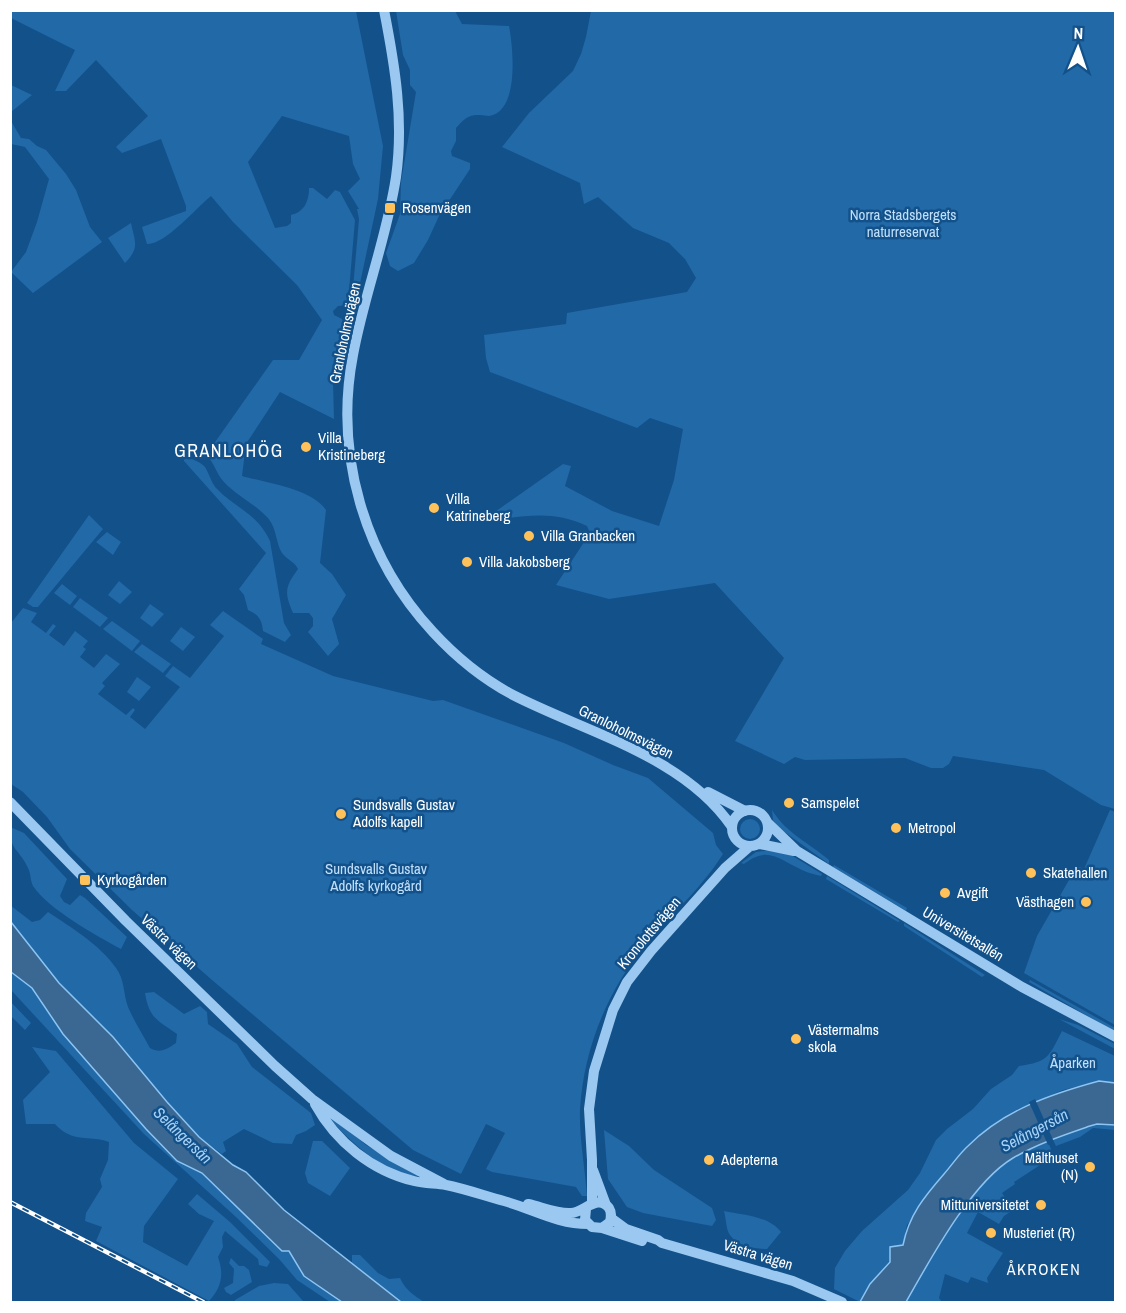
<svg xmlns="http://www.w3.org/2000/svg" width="1126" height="1313" font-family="'Archivo Narrow',sans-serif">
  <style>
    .green { fill: #2269a8 }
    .water { fill: #3a6892; stroke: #8cc4f3; stroke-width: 1.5 }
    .pier { fill: #13518a }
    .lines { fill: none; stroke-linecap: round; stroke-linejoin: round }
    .minor { stroke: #9ac8f0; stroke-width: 10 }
    .rail-casing { stroke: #fff; stroke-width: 4.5 }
    .rail { stroke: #13518a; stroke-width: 2; stroke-dasharray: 7; stroke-linecap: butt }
    .poi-dot { fill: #ffc159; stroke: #13518a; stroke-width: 2 }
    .labels { text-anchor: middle; stroke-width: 5; stroke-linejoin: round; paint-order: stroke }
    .poi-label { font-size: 15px; fill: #fff; stroke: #13518a; text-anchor: start }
    .park-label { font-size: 15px; fill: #c0e0fc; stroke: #13518a }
    .street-label { font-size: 15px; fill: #fff; stroke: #13518a }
    .water-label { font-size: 16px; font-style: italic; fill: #a6d2f7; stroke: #13518a }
    .neighbourhood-label { font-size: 16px; letter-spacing: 1.5px; fill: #fff; stroke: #13518a }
    .quarter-label { font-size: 18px; letter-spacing: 1.5px; fill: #fff; stroke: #13518a }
  </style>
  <rect width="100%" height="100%" fill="#13518a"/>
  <path class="green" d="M10 11H356L383 146 378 199 359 288 355 295 353 288 359 219 357 209H359L348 191 360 179 353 164 349 136 282 116 248 162 275 228 287 226 291 223V215C305 212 309 200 309 188H313L327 199 335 190 340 192 355 220 349 291 346 294 349 305 338 306 333 311 334 315 342 319 344 324 340 332 343 344 333 382 334 419 280 392 246 444 242 476C266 483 311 488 326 510L320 563 332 574 346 595 332 619 339 644 328 656 308 632 313 626V618L309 613H293C284 592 285 587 298 569 294 561 287 560 282 553 276 544 277 529 268 518 255 504 237 496 224 482 216 474 215 463 206 455L273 360H299L322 320 297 285 233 222 211 196C196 208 165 245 147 244L142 227 186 211V206L161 139 122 153 116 147 148 116 96 60 66 91H55L75 50 11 18Z
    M396 11H455L462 24 509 26C513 46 520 112 489 116 486 116 483 115 480 115 468 114 463 120 456 128V141L451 151 452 156 470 163V169L439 216 428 240 414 263 398 271 390 266 386 253 400 214 401 182 416 92 410 85V70L403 55Z
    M591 11H1115V809L1101 805 1044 770 953 756 949 764 943 768H931L905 758 805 760 795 757 784 764 735 741 784 658 715 583 609 599 556 585 590 533 587 526C555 511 530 515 495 520L492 514 563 464 571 466 565 486 612 511 659 526 674 480 683 429 650 418 637 428 490 372 486 358 484 335 566 324 567 313 687 292 696 278 685 259 669 243 633 228 598 197 584 204 580 183 502 147 529 113 573 71 581 54 586 37Z
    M11 85 32 95 11 112 10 85Z
    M11 121 21 138 29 139 37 146 46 150 66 174 76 190 90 227 102 242 33 293 11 272 26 252 37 222 49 179 25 147 11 144Z
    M131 223C135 242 140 248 125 263L108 238Z
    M184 456C191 459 200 461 205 467 209 473 211 482 216 488 235 508 257 513 270 541L284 623 291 635 285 642 263 631C262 620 259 615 248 610L244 595 239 589 266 553 184 461Z
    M89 515 103 529 38 607H33L27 603Z
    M107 532 121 542 113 555 96 542Z
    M119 581 132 592 120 604 108 595Z
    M62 584 77 596 70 605 54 593Z
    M80 598 108 618 100 627 73 607Z
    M150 604 164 614 152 627 140 618Z
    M23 608 37 613 31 622 46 633 53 624 56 626 49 635 64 646 75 631 88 641 83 647 86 649 80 657 94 668 106 654 120 664 102 683 105 686 98 694 126 715 133 708 135 710 130 717 145 729 180 687 165 676 173 666 190 678 224 636 210 625 223 611 263 639 261 644 333 676 433 701 443 700 564 743 613 765 648 778 713 833 716 845 723 854C717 863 711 872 704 880 686 903 663 922 645 945 607 992 584 1048 580 1109 579 1137 585 1167 587 1196H582L576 1187 492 1172 486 1169 505 1133 486 1124 461 1174 413 1150 212 980 132 910 70 849 47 817 23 792 11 784V623Z
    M112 621 140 641 132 651 103 629Z
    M181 627 195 637 183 651 170 641Z
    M142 644 171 664 163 673 134 652Z
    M137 677 151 687 139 701 127 692Z
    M772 810C787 834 808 842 829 860V864L779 828 773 820Z
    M1110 810 1116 812 1115 1025 1024 973 1037 936 1077 866 1084 869Z
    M740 829a10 10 0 1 1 20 0a10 10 0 1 1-20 0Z
    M10 827 24 833 67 879 60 896 64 902 70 905 80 895 85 898 127 937 121 949C97 936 48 909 33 886 30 880 31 874 28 868 19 848 10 852 10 827Z
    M772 850 791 855 822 874 821 876C814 874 808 873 802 870 779 860 768 845 744 864L741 863 756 852Z
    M834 865 907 908 906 911 833 867Z
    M827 876 900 921 898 922 826 879Z
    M10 905 32 922 40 920 48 912C72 928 99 944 116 968 125 980 123 993 128 1007 134 1021 143 1035 150 1048 160 1054 167 1049 176 1043L177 1034C157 1020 149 1018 145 993L154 992 184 1014 200 1006 207 1012 208 1024 237 1044 252 1067 311 1113 315 1125 306 1131 296 1135 292 1144 273 1143 244 1129 223 1142 226 1151 222 1154 199 1137 167 1102 113 1037 59 983 11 922Z
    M904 923 985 975 982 977 904 926Z
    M10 972 32 988 63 1034 146 1129 177 1161 202 1173 282 1251H289L304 1276 342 1302H330L297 1280 279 1259 236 1217 144 1134 11 990Z
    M1030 980 1115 1028V1032L1029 982Z
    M10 1001 31 1023 25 1030 11 1016Z
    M1059 1019 1078 1025 1115 1044V1049Z
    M1062 1031 1115 1056V1083L1099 1081 1063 1090 1016 1110 992 1125 967 1147 907 1225 903 1245 870 1284 860 1302 834 1289 835 1268 845 1251 862 1231 908 1190 920 1173 936 1140 947 1129 973 1109 991 1089 1012 1075 1019 1066C1049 1062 1049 1056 1062 1031Z
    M32 1047 56 1051 134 1143 178 1179 144 1226 143 1242 187 1266 214 1221 199 1214 188 1204 197 1194 230 1222 270 1262 267 1267 259 1265 258 1259 225 1231 222 1237 223 1247 218 1257C224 1274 222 1287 209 1301L96 1241 102 1227 85 1221 86 1213 102 1187 100 1179 108 1160 109 1142C95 1136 80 1141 66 1133 62 1131 58 1127 55 1124H26L23 1100 50 1072Z
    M329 1114 366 1145 419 1176C386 1177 348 1139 327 1116Z
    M1097 1124 1115 1125V1130L1093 1128 1080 1137 1056 1146 1053 1140Z
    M604 1130 629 1146 654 1170 712 1208 716 1220 712 1226 643 1213 627 1207 608 1179Z
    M313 1141H322L350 1168 330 1196 308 1183 305 1173Z
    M1048 1142 1054 1156 1014 1182 1015 1184 1002 1193 1013 1210 1004 1216 999 1224 978 1212 967 1233 1003 1253 987 1278 988 1283 971 1277 968 1283 945 1274 939 1298 942 1302H906C934 1253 963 1194 1010 1160 1021 1152 1036 1147 1048 1142Z
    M724 1211C743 1215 769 1216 781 1232L767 1249C755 1249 737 1246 730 1235 726 1230 726 1218 724 1211Z
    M352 1255H360L378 1273 389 1279 400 1278C406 1291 414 1295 424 1302H401L352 1264Z
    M231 1258 239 1266H244L249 1270 252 1282 231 1295 226 1292 224 1288 233 1283 234 1269 229 1263Z
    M274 1283 288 1284 304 1302H235V1300L259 1286Z"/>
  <path class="water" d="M11 922 59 983 113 1037 167 1102 199 1137 233 1165 246 1172 284 1210 401 1302H342L304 1276 289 1251H282L202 1173 177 1161 146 1129 63 1034 32 988 11 972Z
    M1099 1081 1115 1083V1125L1097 1124 1090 1126C1064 1135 1037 1144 1013 1158 971 1183 930 1260 906 1302H860L870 1284 890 1262V1247L903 1245C909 1215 924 1197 944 1174 952 1165 959 1154 968 1146 1004 1110 1051 1094 1099 1081Z"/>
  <path class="pier" d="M1035 1099 1054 1142 1048 1145 1029 1102Z"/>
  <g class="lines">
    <path class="minor" d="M384 10C395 66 404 120 396 177 387 237 364 295 353 355 334 454 364 558 433 632 456 657 483 679 513 695 585 732 684 756 732 827
      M708 792 745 811
      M10 802 126 921 275 1066 312 1099 391 1156 444 1184
      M732 828a18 18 0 1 1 36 0a18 18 0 1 1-36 0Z
      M768 823 797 851 1022 987 1116 1037
      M760 844 794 851
      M315 1104C336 1142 372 1171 414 1181 425 1184 436 1183 446 1185 466 1189 485 1196 504 1201 533 1209 557 1224 588 1224
      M593 1170 606 1205
      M528 1204C542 1207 557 1214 571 1213 583 1213 598 1193 609 1208 612 1213 611 1217 610 1222L602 1228 592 1227 585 1220 586 1209
      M592 1204V1160L589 1109 594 1071 613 1010 627 982 651 951 725 868 749 847
      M611 1218 626 1229 658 1240 662 1243 793 1281 842 1302
      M602 1228 642 1241"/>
    <defs>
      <path id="rail" d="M10 1202 203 1302"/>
    </defs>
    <use href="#rail" class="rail-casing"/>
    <use href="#rail" class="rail"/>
  </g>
  <g class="poi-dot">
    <rect x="384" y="202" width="12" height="12" rx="3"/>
    <circle cx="306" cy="447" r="6"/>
    <circle cx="434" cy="508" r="6"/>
    <circle cx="529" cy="536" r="6"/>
    <circle cx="467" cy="562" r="6"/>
    <circle cx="789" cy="803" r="6"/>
    <circle cx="341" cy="814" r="6"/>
    <circle cx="896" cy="828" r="6"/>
    <circle cx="1031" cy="873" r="6"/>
    <rect x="79" y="874" width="12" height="12" rx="3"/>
    <circle cx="945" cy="893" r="6"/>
    <circle cx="1086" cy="902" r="6"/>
    <circle cx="796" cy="1039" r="6"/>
    <circle cx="709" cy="1160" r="6"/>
    <circle cx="1090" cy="1167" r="6"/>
    <circle cx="1041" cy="1205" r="6"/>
    <circle cx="991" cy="1233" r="6"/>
  </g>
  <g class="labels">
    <g class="poi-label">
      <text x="402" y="213">Rosenvägen</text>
      <text x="318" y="443">Villa<tspan x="318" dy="17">Kristineberg</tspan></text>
      <text x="446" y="504">Villa<tspan x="446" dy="17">Katrineberg</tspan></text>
      <text x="541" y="541">Villa Granbacken</text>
      <text x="479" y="567">Villa Jakobsberg</text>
      <text x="801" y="808">Samspelet</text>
      <text x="353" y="810">Sundsvalls Gustav<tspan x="353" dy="17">Adolfs kapell</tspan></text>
      <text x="908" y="833">Metropol</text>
      <text x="1043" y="878">Skatehallen</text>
      <text x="97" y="885">Kyrkogården</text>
      <text x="957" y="898">Avgift</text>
      <text x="1074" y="907" text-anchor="end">Västhagen</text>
      <text x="808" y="1035">Västermalms<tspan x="808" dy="17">skola</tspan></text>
      <text x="1078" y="1163" text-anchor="end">Mälthuset<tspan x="1078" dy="17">(N)</tspan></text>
      <text x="721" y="1165">Adepterna</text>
      <text x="1029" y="1210" text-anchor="end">Mittuniversitetet</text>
      <text x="1003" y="1238">Musteriet (R)</text>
    </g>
    <g class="park-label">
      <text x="903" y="220">Norra Stadsbergets<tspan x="903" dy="17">naturreservat</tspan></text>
      <text x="376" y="874">Sundsvalls Gustav<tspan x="376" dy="17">Adolfs kyrkogård</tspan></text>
      <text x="1073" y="1068">Åparken</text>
    </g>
    <g class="street-label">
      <text transform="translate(345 333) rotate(-78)" y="5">Granloholmsvägen</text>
      <text transform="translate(626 732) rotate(26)" y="5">Granloholmsvägen</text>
      <text transform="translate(649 933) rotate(-50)" y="5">Kronolottsvägen</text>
      <text transform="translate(963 934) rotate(31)" y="5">Universitetsallén</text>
      <text transform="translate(169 942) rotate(44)" y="5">Västra vägen</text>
      <text transform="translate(758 1255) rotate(17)" y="5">Västra vägen</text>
    </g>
    <g class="water-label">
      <text transform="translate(1034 1130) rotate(-28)" y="6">Selångersån</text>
      <text transform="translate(183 1135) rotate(44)" y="6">Selångersån</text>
    </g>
    <g class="neighbourhood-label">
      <text x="1044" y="1275">ÅKROKEN</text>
    </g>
    <g class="quarter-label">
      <text x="229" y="457">GRANLOHÖG</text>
    </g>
  </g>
  <rect width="1126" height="1313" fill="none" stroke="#ffffff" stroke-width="24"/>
  <g transform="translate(1078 48) rotate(2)" stroke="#13518a" stroke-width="4.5" paint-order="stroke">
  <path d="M0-4.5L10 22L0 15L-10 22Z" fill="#ffffff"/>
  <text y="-9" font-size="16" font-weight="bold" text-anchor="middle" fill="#ffffff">N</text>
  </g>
</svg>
